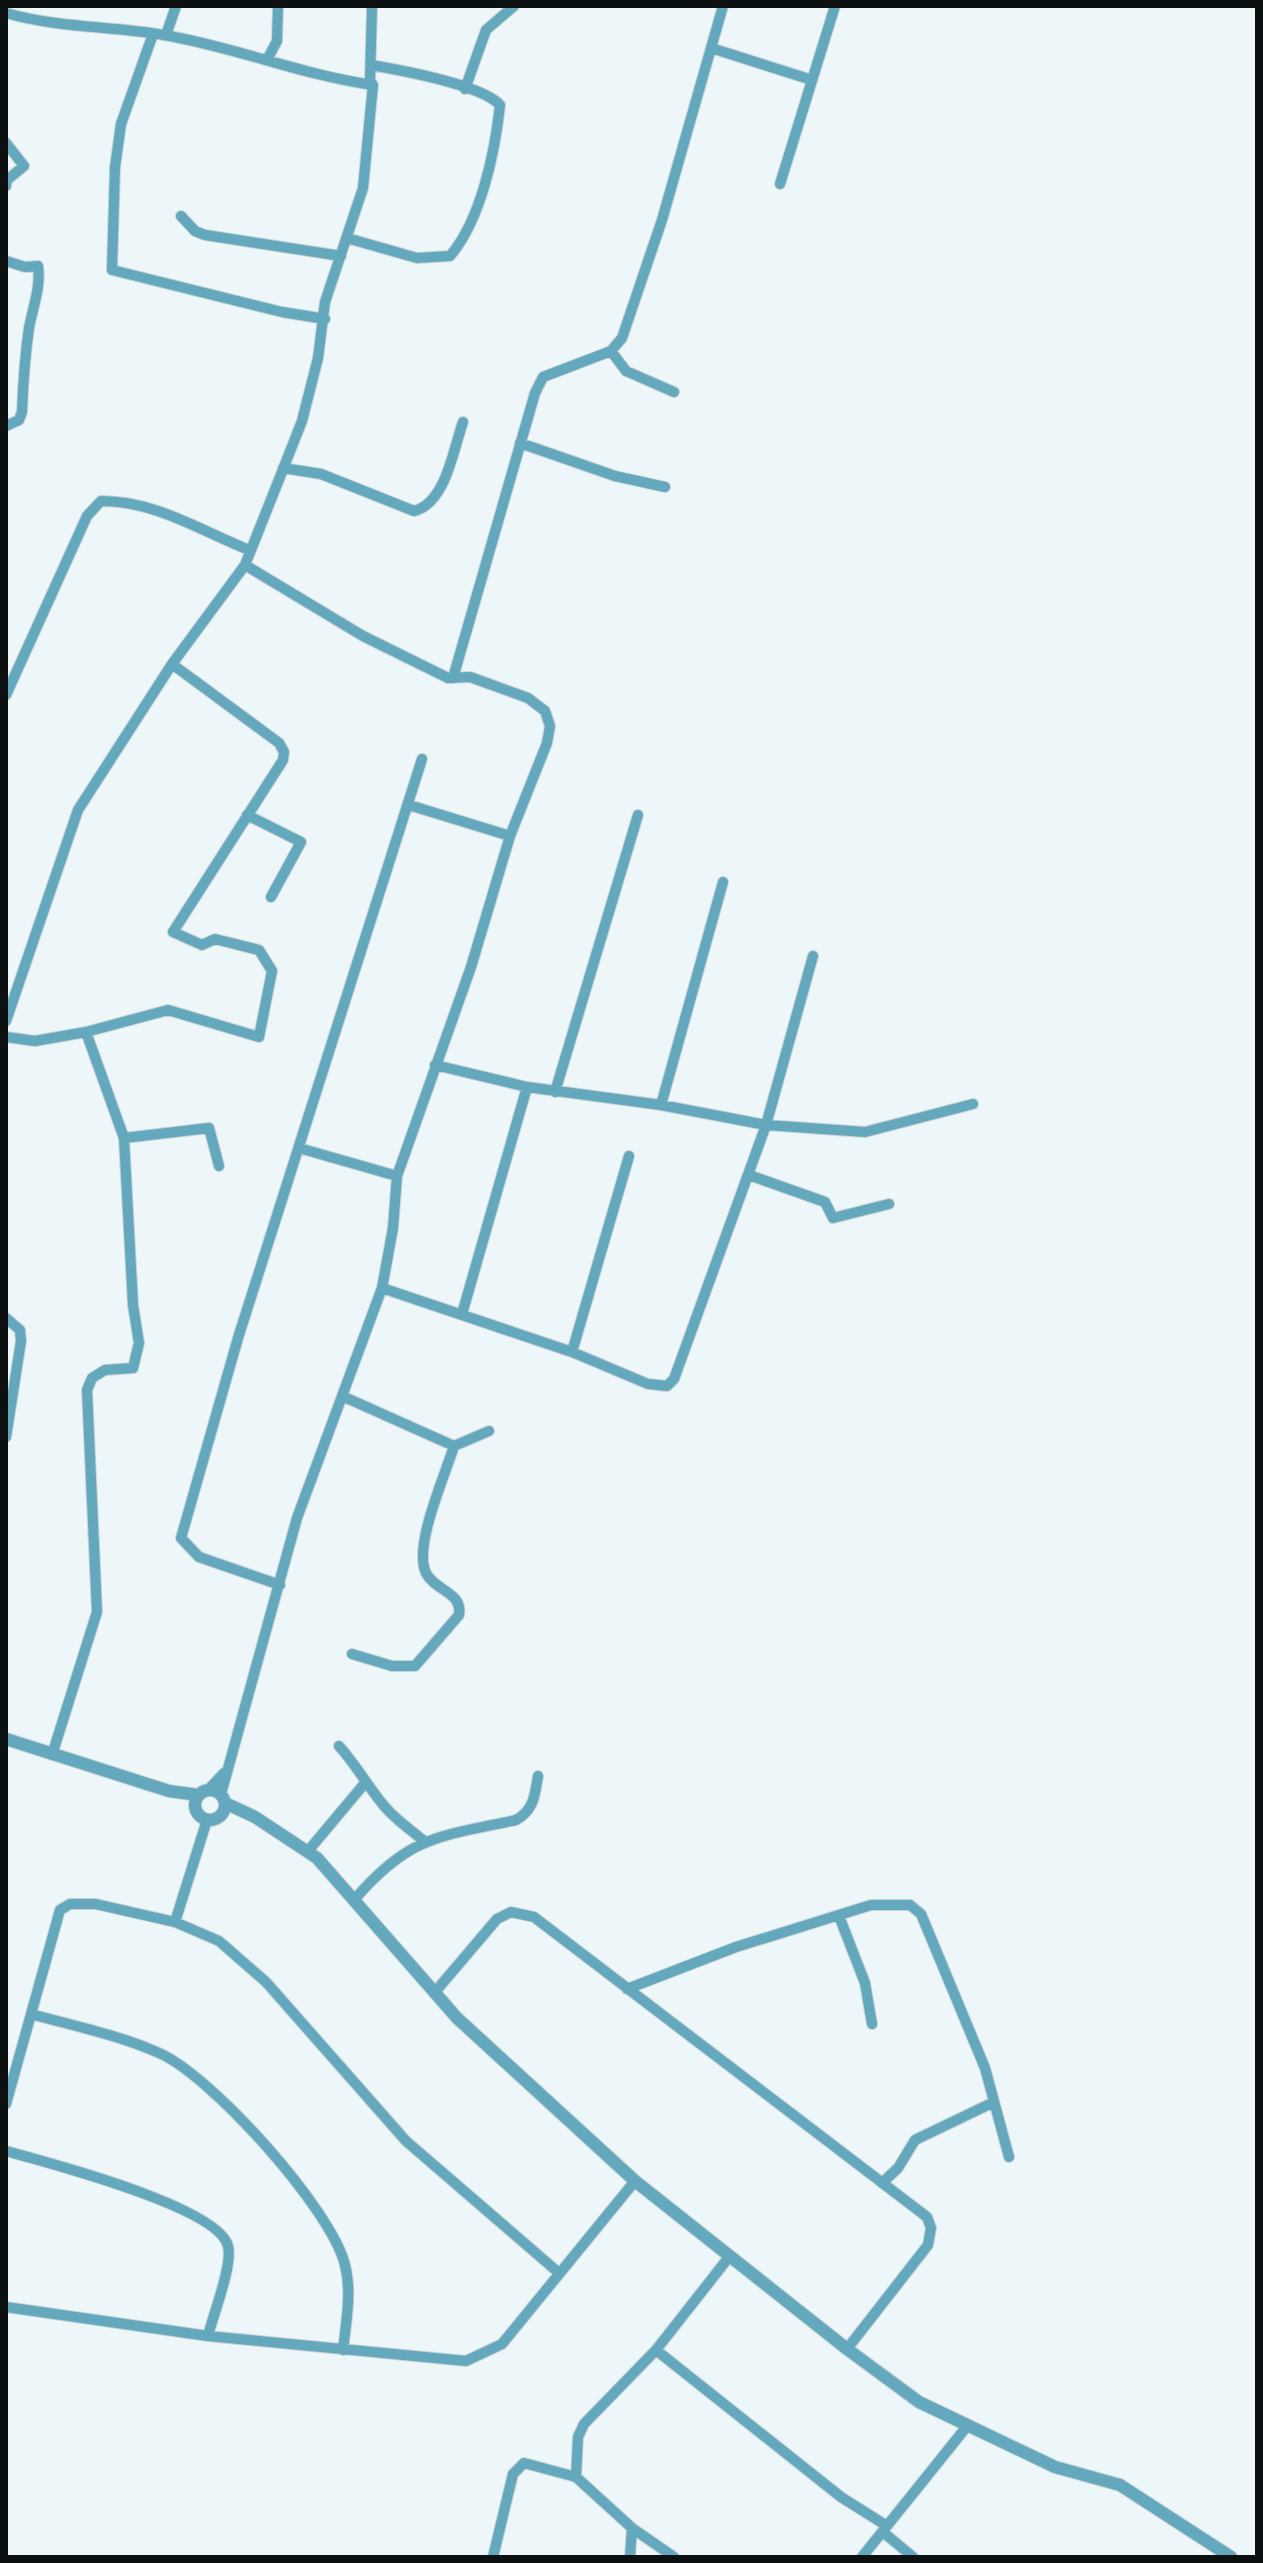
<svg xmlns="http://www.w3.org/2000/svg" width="1263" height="2563" font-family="'Noto Serif',serif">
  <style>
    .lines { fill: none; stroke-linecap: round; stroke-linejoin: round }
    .minor-casing { stroke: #c9d2d5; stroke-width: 12 }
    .tertiary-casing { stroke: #c9d2d5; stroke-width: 14 }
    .minor { stroke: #63a8bd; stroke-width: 10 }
    .tertiary { stroke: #63a8bd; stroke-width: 12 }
  </style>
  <rect width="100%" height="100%" fill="#edf7fa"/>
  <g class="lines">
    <defs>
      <path id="minor" d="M6 13C58 28 112 26 164 35 235 47 302 75 373 85
        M153 34 121 124 115 167 112 270 282 312 325 319
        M166 35 176 6
        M711 48 812 80
        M268 58 277 41 278 6
        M465 89 486 30 514 6
        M780 184 835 6
        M6 186 7 180 24 166 6 143
        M181 216 195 231 205 235 341 256
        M347 238 417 258 450 256C481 220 495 152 500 105 482 85 400 70 371 65
        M6 261 25 267 38 266C41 287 33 307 29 328 25 356 23 384 22 412L19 420 6 426
        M611 351 626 371 674 392
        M520 443 615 476 665 487
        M283 468 321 474 414 511C446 503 453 450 463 422
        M453 678 535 393 543 377 611 351 622 338 662 220 723 6
        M6 695 87 516 101 501C156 501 199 530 249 550
        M409 805 510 836
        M247 815 301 842 271 897
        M6 1021 78 810 172 664 245 565 280 477 302 421 318 358 325 302 363 188 373 85 370 81 372 6
        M6 1037 35 1041 86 1032 168 1010 259 1037 272 971 259 950 215 939 202 945 173 932 283 760 284 752 279 743 172 664
        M435 1065 527 1087 661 1105 766 1125 865 1132 973 1104
        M555 1092 638 815
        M661 1105 723 882
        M124 1138 209 1128 219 1166
        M299 1148 397 1176
        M749 1175 825 1202 833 1218 889 1204
        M382 1288 572 1352 648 1384 667 1386 674 1379 766 1125 813 956
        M462 1314 527 1087
        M6 1318 20 1330 21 1341 6 1437
        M572 1352 629 1156
        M342 1396 454 1446 489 1431
        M280 1585 199 1557 181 1538 238 1338 422 759
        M352 1654 392 1666H415L459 1615C463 1592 435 1591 426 1573 413 1546 445 1476 454 1446
        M339 1746C357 1766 368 1787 385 1807 396 1820 411 1830 424 1841
        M52 1755 97 1612 87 1390 92 1378 105 1370 133 1368 139 1343 133 1305 124 1138 86 1032
        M209 1789 224 1773
        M221 1794 297 1518 382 1288 393 1228 397 1176 471 967 510 836 547 743 550 726 545 711 528 698 470 677 448 678 363 636 245 565
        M308 1851 365 1783
        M354 1900C409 1836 437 1837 516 1820 534 1810 535 1795 538 1776
        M839 1916 865 1983 872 2024
        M175 1922 207 1820
        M627 1989 736 1947 871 1905H910L921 1914 985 2068 1009 2157
        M435 1992 497 1919 511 1912 534 1917 927 2217 931 2228 928 2245 847 2349
        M31 2014C74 2026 119 2035 159 2053 211 2075 332 2210 345 2265 352 2292 346 2323 343 2350
        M6 2104 60 1910 70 1904H96L175 1922 219 1941 266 1982 406 2141 559 2273
        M6 2151C46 2162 219 2207 228 2246 233 2265 213 2315 208 2336
        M882 2183 898 2168 915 2140 994 2102
        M6 2307 208 2336 466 2361 502 2344 635 2181
        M656 2350 841 2497 887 2526
        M576 2477 578 2437 584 2424 656 2350 729 2257
        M883 2532 913 2557
        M493 2557 513 2474 524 2463 576 2477 632 2528 674 2557
        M630 2557 632 2528
        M862 2557 968 2425"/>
      <path id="tertiary" d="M6 1739 169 1791 198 1795
        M195 1805a15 15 0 1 1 30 0a15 15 0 1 1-30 0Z
        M225 1803 255 1817 317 1858 457 2018 635 2181 847 2349 919 2402 1055 2467 1120 2485 1231 2557"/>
    </defs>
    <use href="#minor" class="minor-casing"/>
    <use href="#tertiary" class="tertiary-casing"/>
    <use href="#minor" class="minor"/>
    <use href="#tertiary" class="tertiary"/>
  </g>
  <rect width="1263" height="2563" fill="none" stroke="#0d1011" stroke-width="16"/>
</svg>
